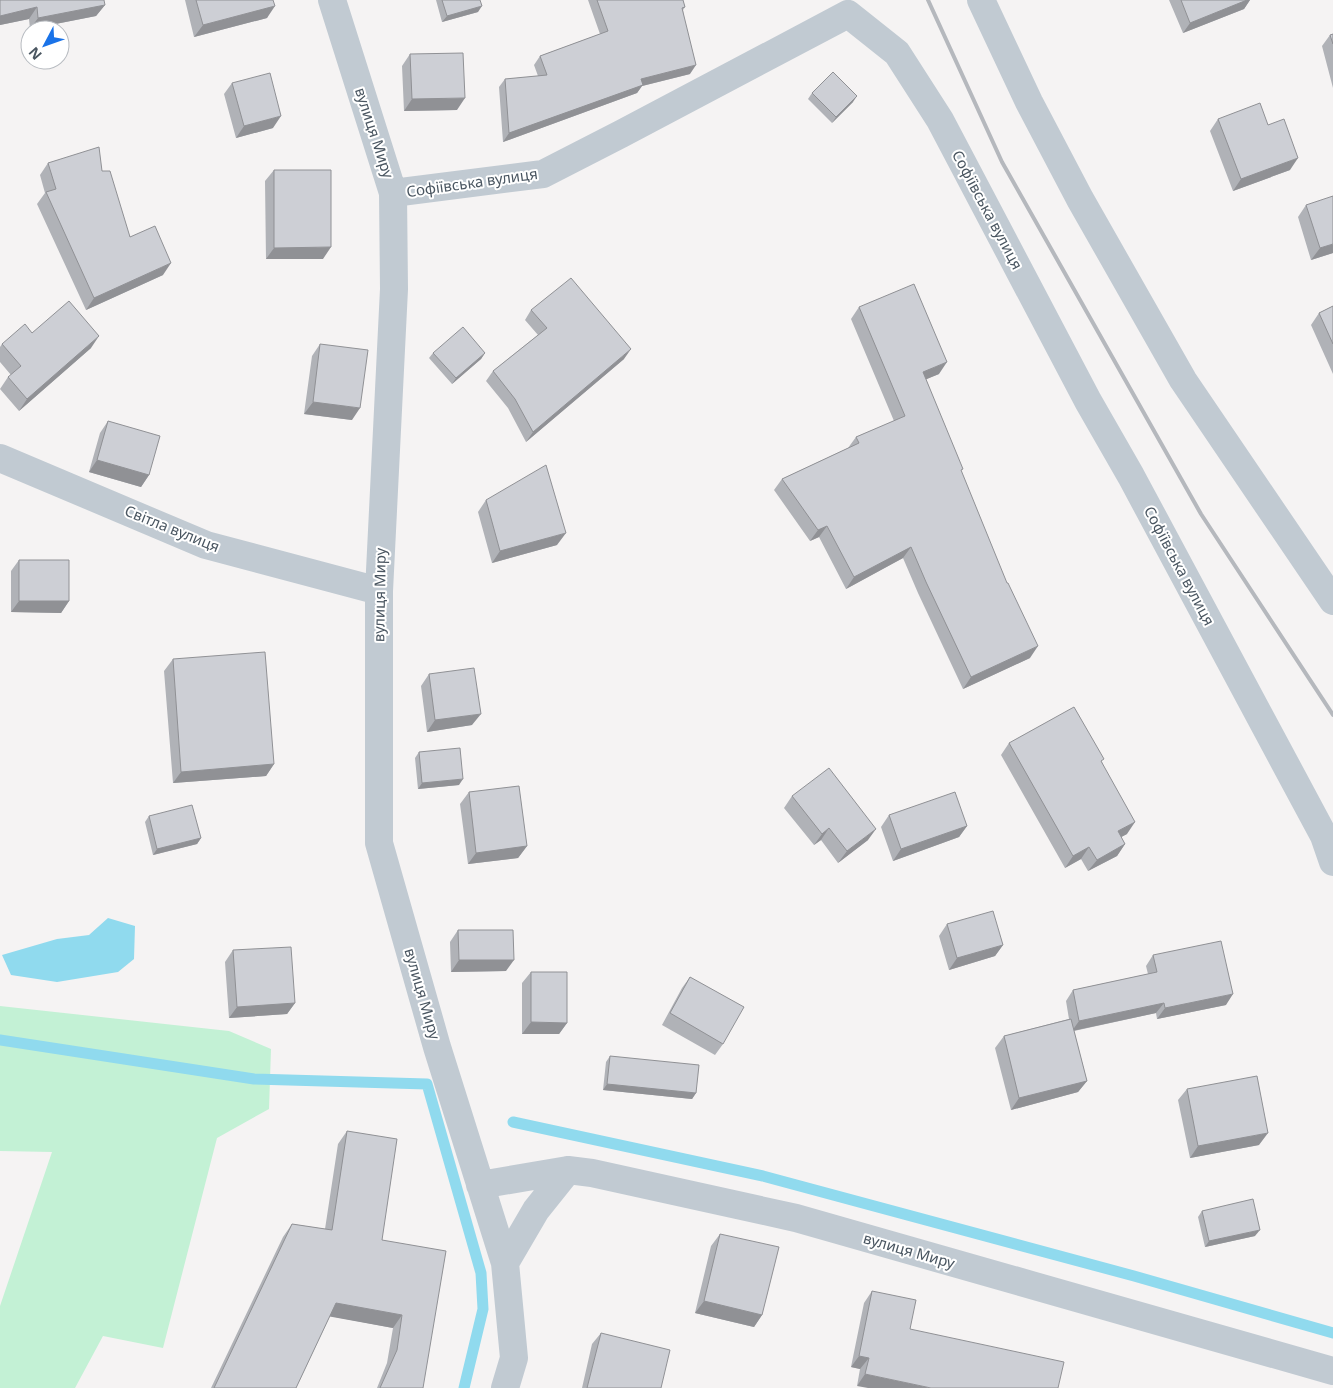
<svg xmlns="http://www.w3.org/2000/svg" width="1333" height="1388" font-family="'Noto Sans',sans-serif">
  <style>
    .green { fill: #c3f1d5 }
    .water { fill: #90daee }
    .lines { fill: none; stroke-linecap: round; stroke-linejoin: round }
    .stream { stroke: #90daee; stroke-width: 11 }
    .street { stroke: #c1cad2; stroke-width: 28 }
    .rail { stroke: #b5b8bd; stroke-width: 4 }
    .wall { fill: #b0b2b7 }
    .shaded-wall { fill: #909195 }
    .building { fill: #cdcfd5; stroke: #909195 }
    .labels { text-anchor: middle; stroke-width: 4; stroke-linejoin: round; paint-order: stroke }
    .street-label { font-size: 15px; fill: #4a5661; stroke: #fff }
  </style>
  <rect width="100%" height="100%" fill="#f5f3f3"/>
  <path class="green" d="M0 1006 229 1031 271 1049 269 1109 217 1138 163 1348 103 1336 75 1388H0V1306L52 1152 0 1151Z"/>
  <path class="water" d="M108 918 135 926 134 959 118 972 57 982 11 975 2 955 57 939 89 935Z"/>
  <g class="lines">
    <path class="stream" d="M0 1040 254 1079 427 1084 481 1273 483 1309 464 1388
      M513 1122 763 1176 1134 1276 1333 1333"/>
    <path class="street" d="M332 0 393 193 394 289 379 591V843L437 1047 505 1263 514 1358 505 1388
      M981 0 1029 102 1080 199 1183 380 1333 601
      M393 193 543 174 621 134 848 14 897 53 940 120 1088 401 1131 476 1324 836 1333 862
      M0 458 206 545 379 591
      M480 1185 568 1170 592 1173 796 1218 1333 1371
      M505 1263 536 1210 568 1170"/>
    <path class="rail" d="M928 0 1002 162 1201 514 1333 715"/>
  </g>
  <path class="wall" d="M0 0 105 5 96 16 30 29 29 19 0 25Z
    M185 0H273L267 18 194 37Z
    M436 0H480L478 12 442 22Z
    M588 0H683L685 7 683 10 690 74 642 86 637 93 503 142 499 87 505 79 538 76 534 65 540 56 600 34Z
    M1169 0H1250L1244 9 1183 33Z
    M1333 34V88L1322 46 1330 35Z
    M410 54 457 110 404 111 402 66Z
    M232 83 273 128 236 138 224 94Z
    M812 93 853 102 832 123 808 99Z
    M1218 119 1268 125 1290 170 1233 191 1210 131Z
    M48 163 102 171 130 237 163 275 86 310 37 204 45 193 40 175Z
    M274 170 323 259H266L265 181Z
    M1306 205 1333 253 1311 260 1298 217Z
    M1333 306V374L1311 325 1319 313Z
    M859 307 939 374 926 379 961 472 1030 658 963 689 918 593 903 558 846 589 819 537 810 541 774 490 782 479 848 448 856 437 894 421 851 319Z
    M531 310 624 359 526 442 508 408 486 381 493 371 538 335 525 320Z
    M32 333 91 348 19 411 0 389 8 377 11 375 0 362V347L2 344Z
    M320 344 352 420 304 414 312 356Z
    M433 353H485L481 359 452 384 429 358Z
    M108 421 149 475 141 487 89 472 100 433Z
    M486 500 557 545 492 563 478 512Z
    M19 560 69 601 61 613 11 612V571Z
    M173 659 274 764 266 776 173 783 164 671Z
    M429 674 472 725 427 732 421 686Z
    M1009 743 1102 762 1127 834 1121 837 1125 844 1117 856 1088 871 1081 859 1065 868 1001 755Z
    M419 752 459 785 418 789 415 758Z
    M469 792 527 846 518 858 468 864 460 804Z
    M792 796 868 840 838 863 821 840 814 845 784 808Z
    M889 815 967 826 959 837 893 861 881 827Z
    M149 816 201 838 197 844 153 855 145 822Z
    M947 924 1003 945 995 956 949 970 939 936Z
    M458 930 506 971 451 972 450 942Z
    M233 950 295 1003 287 1014 229 1018 225 962Z
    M1153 955 1226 1005 1157 1019 1156 1013 1074 1031 1087 1081 1078 1092 1011 1110 995 1048 1004 1036 1069 1019 1066 1001 1073 990 1148 974 1146 966Z
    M531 972 567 1023 559 1034H522V983Z
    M690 977 723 1044 715 1055 662 1025 682 988Z
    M610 1056 696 1093 692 1099 603 1090 606 1062Z
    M1187 1089 1259 1145 1190 1158 1178 1100Z
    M347 1131 382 1240 423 1388H377L387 1363 393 1328 330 1316 296 1388H211L283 1237 292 1224 325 1229 338 1144Z
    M1202 1211 1255 1236 1205 1247 1198 1217Z
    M720 1234 762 1315 754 1327 695 1313 711 1246Z
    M872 1291 910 1329 857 1386 860 1369 851 1367 864 1303Z
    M601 1333 661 1388H582L592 1344Z"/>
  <path class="shaded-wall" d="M1247 0H1250L1244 9 1183 33 1190 23Z
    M105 5 96 16 30 29 38 18Z
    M275 6 267 18 194 37 203 25Z
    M482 6 478 12 442 22 447 16Z
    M37 7 29 19 0 25V16Z
    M696 65 690 74 642 86 637 93 503 142 509 133 641 79Z
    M857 96 853 102 832 123 836 117Z
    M465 98 457 110 404 111 412 99Z
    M281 116 273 128 236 138 244 126Z
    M1298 158 1290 170 1233 191 1241 179Z
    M1333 244V253L1311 260 1320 248Z
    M331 247 323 259H266L274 248Z
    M171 263 163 275 86 310 94 298Z
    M99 336 91 348 19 411 27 399Z
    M631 349 624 359 526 442 533 432Z
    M485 353 481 359 452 384 456 378Z
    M947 362 939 374 915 384 923 372Z
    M313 402 360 408 352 420 304 414Z
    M97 460 149 475 141 487 89 472Z
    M827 526 819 537 810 541 818 530Z
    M566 533 557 545 492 563 500 551Z
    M911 547 903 558 846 589 854 577Z
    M19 601H69L61 613 11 612Z
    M1038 646 1030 658 963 689 971 677Z
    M481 714 472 725 427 732 435 720Z
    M274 764 266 776 173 783 181 772Z
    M463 779 459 785 418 789 422 783Z
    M1135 822 1127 834 1110 843 1118 831Z
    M967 826 959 837 893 861 901 849Z
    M829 828 821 840 814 845 822 834Z
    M876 829 868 840 838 863 847 851Z
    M201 838 197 844 153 855 157 849Z
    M1125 844 1117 856 1088 871 1097 860Z
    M527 846 518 858 468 864 476 853Z
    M1089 847 1081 859 1065 868 1073 856Z
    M1003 945 995 956 949 970 957 958Z
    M459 960H514L506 971 451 972Z
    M1233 994 1226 1005 1157 1019 1165 1008Z
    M295 1003 287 1014 229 1018 237 1007Z
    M1164 1003 1156 1013 1072 1031 1079 1021Z
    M531 1022 567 1023 559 1034H522Z
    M1087 1081 1078 1092 1011 1110 1019 1098Z
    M607 1084 696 1093 692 1099 603 1090Z
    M1268 1133 1259 1145 1190 1158 1198 1146Z
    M1260 1230 1255 1236 1205 1247 1209 1241Z
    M704 1301 762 1315 754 1327 695 1313Z
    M336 1303 402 1315 393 1328 327 1316Z
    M859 1356 869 1358 860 1369 851 1367Z
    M865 1374 931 1388H868L857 1386Z"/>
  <path class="building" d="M0 0H104L105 5 38 18 37 7 0 16Z
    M196 0H273L275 6 203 25Z
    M442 0H480L482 6 447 16Z
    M597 0H683L685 7 682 8 696 65 641 79 643 85 509 133 505 79 547 75 540 56 608 31Z
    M1181 0H1247L1190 23Z
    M1333 34V44L1330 35Z
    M463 53 465 98 412 99 410 54Z
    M833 72 857 96 836 117 812 93Z
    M270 73 281 116 244 126 232 83Z
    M1260 103 1268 125 1284 119 1298 158 1241 179 1218 119Z
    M99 147 102 171H110L130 237 155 226 171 263 94 298 46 192 56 189 48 163Z
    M274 170H331V247L274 248Z
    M1333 196V244L1320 248 1306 205Z
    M571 278 631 349 533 432 515 399 493 371 547 328 531 310Z
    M914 284 947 362 923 372 963 469 961 470 1007 583H1008L1038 646 971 677 926 582 911 547 854 577 827 526 818 530 782 479 859 443 856 437 905 416 859 307Z
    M69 301 99 336 27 399 8 377 21 366 2 344 25 324 32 333Z
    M1333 306V344L1319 313Z
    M463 327 485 353 456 378 433 353Z
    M320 344 368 350 360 408 313 402Z
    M108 421 160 436 149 475 97 460Z
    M546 465 566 533 500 551 486 500Z
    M19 560H69V601H19Z
    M265 652 274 764 181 772 173 659Z
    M474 668 481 714 435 720 429 674Z
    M1074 707 1104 759 1101 761 1135 822 1118 831 1125 844 1097 860 1089 847 1073 856 1009 743Z
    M460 748 463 779 422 783 419 752Z
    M829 768 876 829 847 851 829 828 822 834 792 796Z
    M519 786 527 846 476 853 469 792Z
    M955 792 967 826 901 849 889 815Z
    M192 805 201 838 157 849 149 816Z
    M993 911 1003 945 957 958 947 924Z
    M458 930H513L514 960H459Z
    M1221 941 1233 994 1165 1008 1164 1003 1079 1021 1073 990 1157 972 1153 955Z
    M291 947 295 1003 237 1007 233 950Z
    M531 972H567V1023L531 1022Z
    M690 977 744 1007 723 1044 670 1013Z
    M1071 1019 1087 1081 1019 1098 1004 1036Z
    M610 1056 699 1065 696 1093 607 1084Z
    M1257 1076 1268 1133 1198 1146 1187 1089Z
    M347 1131 397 1139 382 1240 446 1251 423 1388H380L397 1350 402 1315 336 1303 296 1388H214L292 1224 332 1230Z
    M1253 1199 1260 1230 1209 1241 1202 1211Z
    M720 1234 779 1247 762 1315 704 1301Z
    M872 1291 916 1300 910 1329 1064 1362 1058 1388H931L865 1374 869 1358 859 1356Z
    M601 1333 670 1350 661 1388H587Z"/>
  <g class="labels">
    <g class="street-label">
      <text transform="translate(374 133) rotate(72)" y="5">вулиця Миру</text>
      <text transform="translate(472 183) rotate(-8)" y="5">Софіївська вулиця</text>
      <text transform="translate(987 210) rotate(62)" y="5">Софіївська вулиця</text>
      <text transform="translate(172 529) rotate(22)" y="5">Світла вулиця</text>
      <text transform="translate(1179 566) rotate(62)" y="5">Софіївська вулиця</text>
      <text transform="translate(380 595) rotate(-89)" y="5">вулиця Миру</text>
      <text transform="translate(422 994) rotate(74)" y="5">вулиця Миру</text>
      <text transform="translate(909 1251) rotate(16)" y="5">вулиця Миру</text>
    </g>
  </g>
  <g transform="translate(45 45) rotate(229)"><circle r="24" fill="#ffffff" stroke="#b7bbc0"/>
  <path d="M0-4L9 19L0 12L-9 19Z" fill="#1a73e8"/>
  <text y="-8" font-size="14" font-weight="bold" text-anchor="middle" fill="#4a5661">N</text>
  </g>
</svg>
